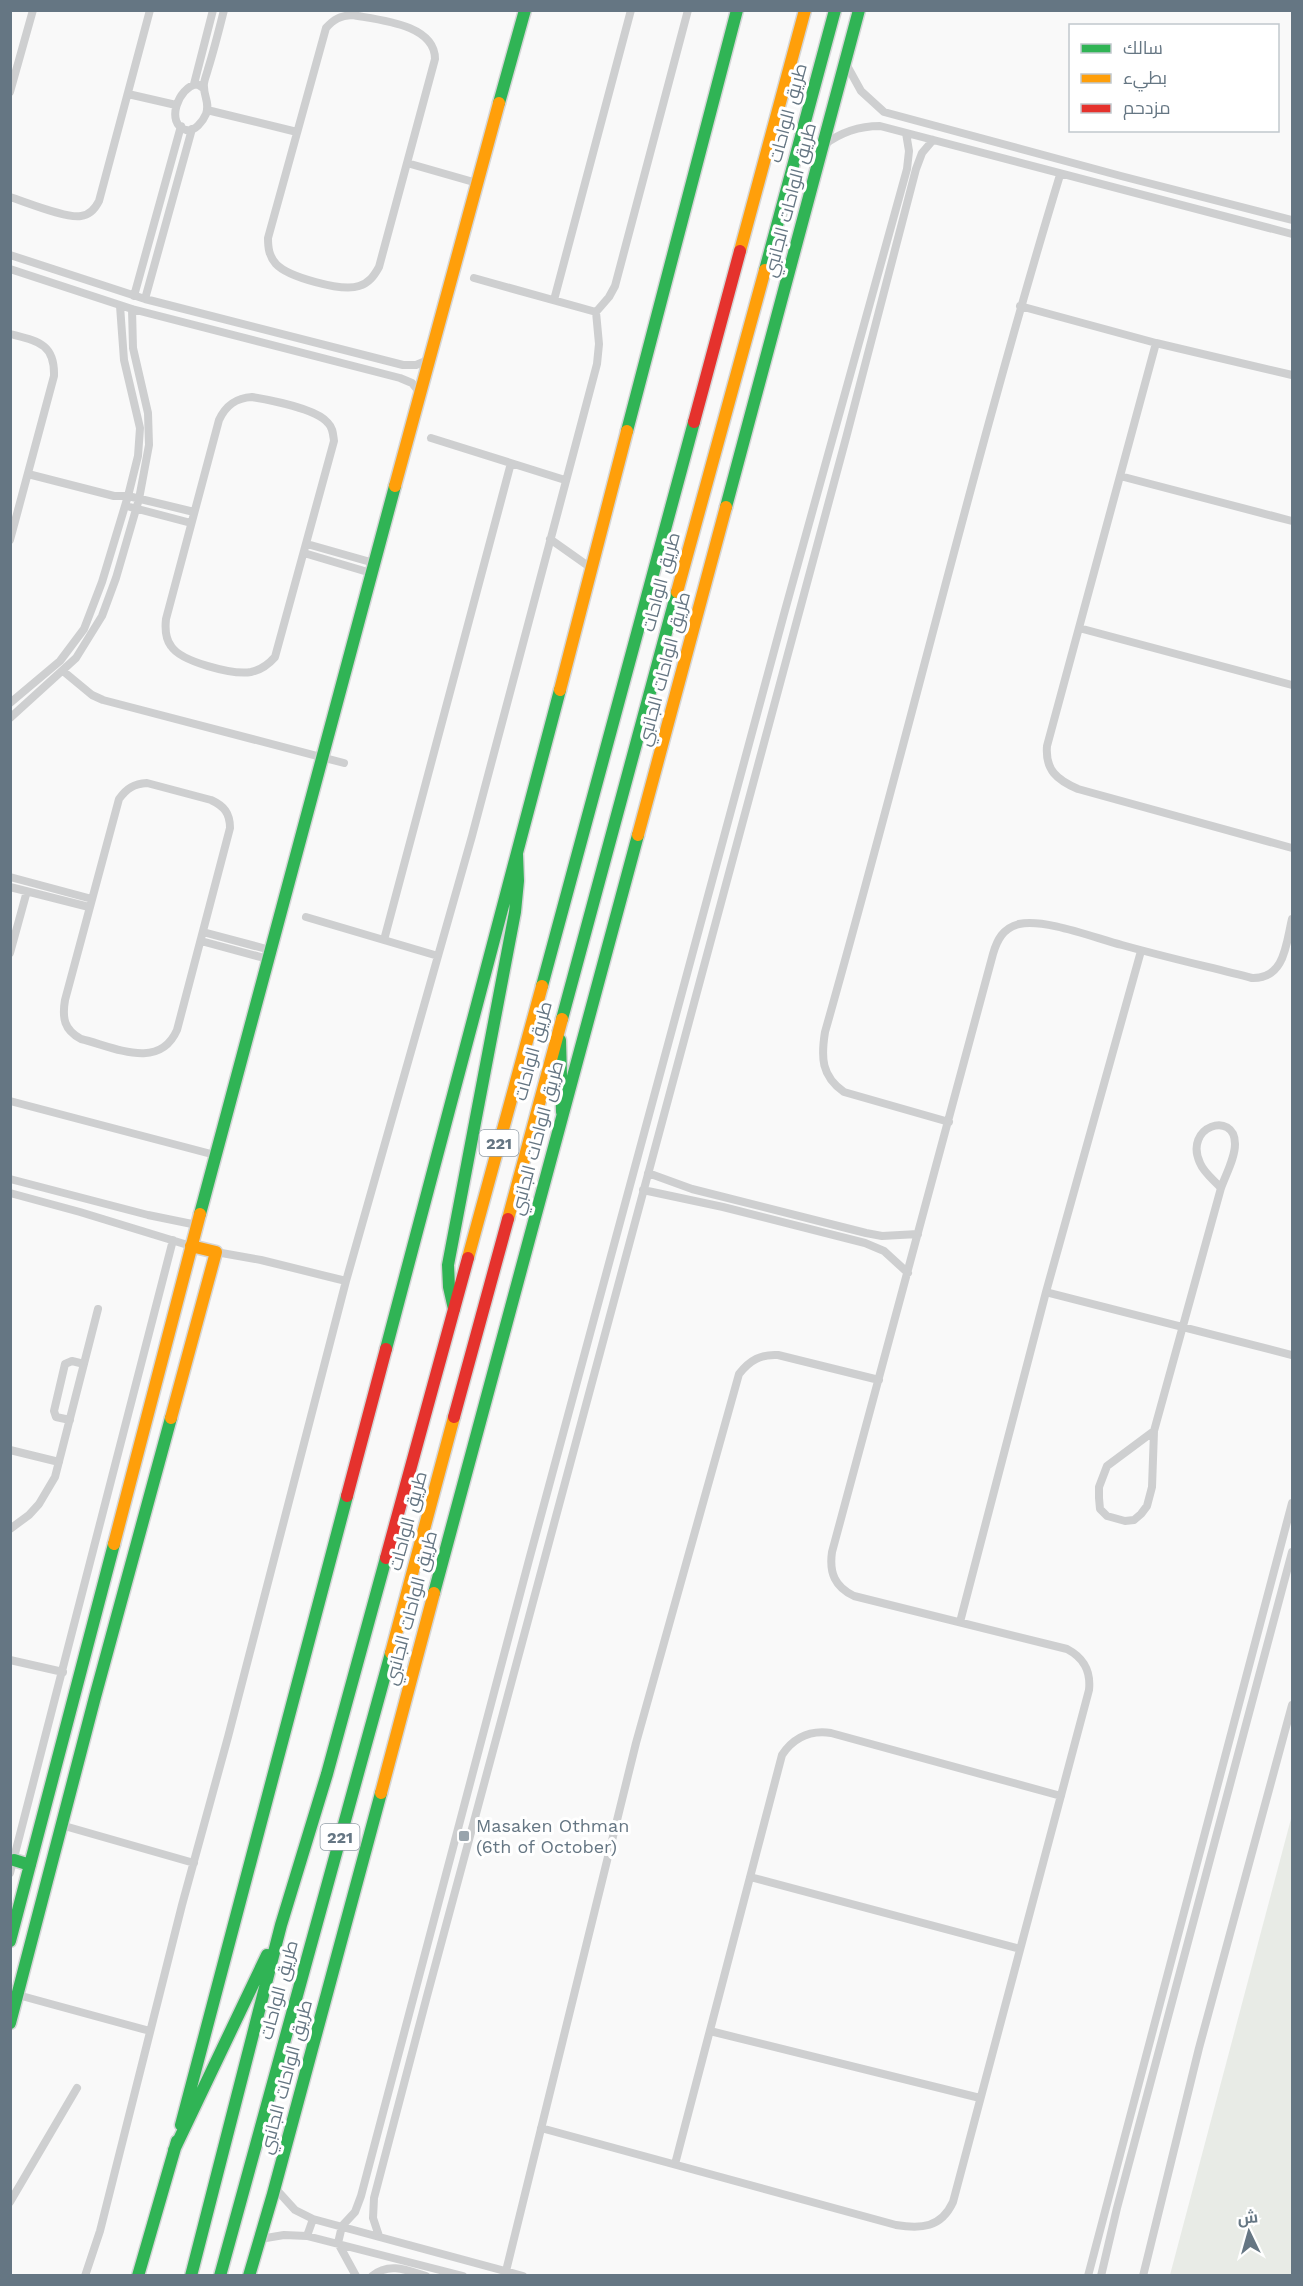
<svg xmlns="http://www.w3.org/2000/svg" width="1303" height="2286" font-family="'Work Sans',Cairo,sans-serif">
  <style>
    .green { fill: #e8ebe6 }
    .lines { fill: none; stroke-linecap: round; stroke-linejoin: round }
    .fast-casing { stroke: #d5d6d7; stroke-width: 15 }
    .slow-casing { stroke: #d5d6d7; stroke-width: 15 }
    .jam-casing { stroke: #d5d6d7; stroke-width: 15 }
    .street { stroke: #cecfd0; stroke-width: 8 }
    .fast { stroke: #30b455; stroke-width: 12 }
    .slow { stroke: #ff9f0a; stroke-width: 12 }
    .jam { stroke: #e5322d; stroke-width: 12 }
    .poi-dot { fill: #99a4ac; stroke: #fff; stroke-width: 2 }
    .labels { text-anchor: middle; stroke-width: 6; stroke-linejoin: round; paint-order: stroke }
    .shield { fill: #fff; stroke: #939fa8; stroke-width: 1.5 }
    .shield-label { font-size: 16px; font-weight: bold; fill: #657683 }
    .street-label { font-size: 18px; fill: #657683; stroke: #fff }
    .poi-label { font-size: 18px; fill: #657683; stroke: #fff; text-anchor: start }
  </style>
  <rect width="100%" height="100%" fill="#f9f9f9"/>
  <path class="green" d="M1292 1815V2275H1170Z"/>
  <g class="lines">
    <defs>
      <path id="fast" d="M499 103 525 10
        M765 270 835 10
        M627 431 737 10
        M726 507 859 10
        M542 986 694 422
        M562 1019 677 592
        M560 1040 562 1112
        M200 1214 395 486
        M454 1309 449 1287 448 1265 515 912 518 881 517 854
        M386 1349 560 690
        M434 1593 638 835
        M14 1860 30 1865
        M10 1941 114 1544
        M10 2023 95 1697 171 1418
        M181 2125 347 1496
        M174 2150 267 1955
        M138 2276 177 2141
        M191 2276 281 1925 327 1774 386 1558
        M220 2276 391 1653
        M249 2276 273 2194 381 1793"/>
      <path id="slow" d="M740 251 805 10
        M395 486 499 103
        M677 592 765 270
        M560 690 627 431
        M638 835 726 507
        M508 1219 562 1019
        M468 1258 542 986
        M171 1418 216 1252 191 1246
        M114 1544 200 1214
        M391 1653 454 1417
        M381 1793 434 1593"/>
      <path id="jam" d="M694 422 740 251
        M454 1417 508 1219
        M347 1496 386 1349
        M386 1558 468 1258"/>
    </defs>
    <use href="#fast" class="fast-casing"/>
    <use href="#slow" class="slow-casing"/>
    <use href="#jam" class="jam-casing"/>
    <path class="street" d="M352 15C379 20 435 24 435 59L379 267C374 276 369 283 359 286 342 292 288 277 276 264 269 256 268 248 268 238L326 28C334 19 340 16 352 15Z
      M845 62 861 91 884 112 1121 176 1292 220
      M194 84 213 10
      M203 88 197 84C178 87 165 124 186 130 195 132 203 121 206 114 210 103 204 97 204 87 203 82 207 74 208 69 214 50 219 30 224 10
      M10 92 33 10
      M128 94 176 105
      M207 110 297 132
      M824 145C841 132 859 126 880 126L1292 234
      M407 163 477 183
      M10 197C26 202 67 219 81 216 90 215 95 209 99 201L150 10
      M10 255 145 299 403 365H416L428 360
      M10 269 132 309 400 378 412 383 420 393
      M474 278 596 312
      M134 296 181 126
      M145 299 192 129
      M554 300 631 10
      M1020 306 1156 343 1292 375
      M10 334C37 341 55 343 54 376L10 540
      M1156 343 1047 746C1045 770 1057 780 1078 789L1292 848
      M252 397C270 400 317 409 328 423 333 428 333 434 334 441L275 657C268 665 261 670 251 672 233 675 181 662 171 646 165 638 165 628 166 619L219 420C226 405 236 398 252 397Z
      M431 438 565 480
      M28 474 114 496H128L194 512
      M1120 476 1292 521
      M130 507 191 523
      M550 539 591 568
      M307 544 374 563
      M304 553 371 573
      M1079 628 1292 685
      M63 671 92 695 103 700 344 763
      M10 703 60 661 84 629 102 582 128 496 138 456 140 428 124 360 120 306
      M10 718 76 658 102 616 116 578 139 499 149 445 148 413 133 348 132 309
      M147 783 211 800C224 806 230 813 230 828L177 1030C159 1071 114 1047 81 1039 64 1030 62 1018 65 1000L119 799C127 788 134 784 147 783Z
      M10 877 92 899
      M10 887 89 907
      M306 917 438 956
      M203 932 270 950
      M384 940 511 463
      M201 941 268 959
      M10 953 27 891
      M10 1101 215 1155
      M949 1122 844 1092C821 1076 821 1057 825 1032 906 747 974 458 1060 175
      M648 1173 692 1189 866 1233 882 1236 918 1234
      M10 1179 148 1215 197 1225
      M643 1190 723 1207 865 1243 884 1251 908 1273
      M10 1193 80 1212 191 1246
      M216 1252 261 1260 346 1281
      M1046 1292 1292 1355
      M70 1420 56 1417 54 1411 65 1364 72 1361 84 1364
      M1154 1431 1152 1487 1147 1506 1141 1514 1134 1520 1125 1521 1107 1516 1100 1509 1099 1498V1487L1107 1466 1154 1431 1221 1188C1226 1174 1235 1158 1235 1144 1235 1110 1183 1126 1200 1163 1204 1173 1214 1180 1221 1188
      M10 1450 59 1462
      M10 1529 29 1515 39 1504 55 1477 98 1309
      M960 1622 1046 1292 1141 951
      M10 1660 63 1672
      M61 1825 194 1863
      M10 1873 173 1240
      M750 1877 1020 1949
      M18 1995 150 2031
      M710 2031 980 2098
      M541 2128 896 2225C921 2229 941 2228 953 2202L1089 1690C1091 1671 1084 1658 1067 1649L854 1596C835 1587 829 1573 832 1552L993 954C997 940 1003 928 1019 924 1044 918 1095 938 1122 945 1165 957 1209 967 1252 978 1285 979 1286 944 1292 919
      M675 2164 782 1755C794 1737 810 1730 831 1733L1061 1796
      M275 2188 295 2210 313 2219 523 2276
      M10 2202 77 2088
      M307 2236 313 2219
      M379 2236 373 2218 374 2198 427 1996 846 438 916 169 922 153 933 140
      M260 2239 284 2235 307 2236 463 2276
      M506 2271 636 1743 739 1374C750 1360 761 1354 778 1355L879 1380
      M85 2276 100 2231 182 1905 228 1737 346 1281 472 836 597 364 599 344 596 312 609 297 615 286 688 10
      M356 2276 338 2243 342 2226 355 2212 361 2196 529 1560 784 614 907 169 909 151 906 133
      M372 2276C389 2262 407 2270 426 2276
      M1088 2276 1292 1503
      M1101 2276 1117 2208 1292 1552
      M1143 2276 1199 2048 1292 1705"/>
    <use href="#fast" class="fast"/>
    <use href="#slow" class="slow"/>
    <use href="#jam" class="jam"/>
  </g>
  <rect class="poi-dot" x="458" y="1830" width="12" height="12" rx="3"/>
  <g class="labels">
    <g class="shield">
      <rect x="479.5" y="1130" width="39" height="26" rx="4.5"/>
      <rect x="320.5" y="1824" width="39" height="26" rx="4.5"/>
    </g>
    <g class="shield-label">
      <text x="499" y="1149">221</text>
      <text x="340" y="1843">221</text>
    </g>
    <g class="street-label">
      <text transform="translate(788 113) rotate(-75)" y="6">طريق الواحات</text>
      <text transform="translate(790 200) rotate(-75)" y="6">طريق الواحات الجانبي</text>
      <text transform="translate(661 582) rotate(-75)" y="6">طريق الواحات</text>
      <text transform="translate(664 669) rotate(-75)" y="6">طريق الواحات الجانبي</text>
      <text transform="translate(533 1051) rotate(-75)" y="6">طريق الواحات</text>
      <text transform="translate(537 1138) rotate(-75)" y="6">طريق الواحات الجانبي</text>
      <text transform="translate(408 1521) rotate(-75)" y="6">طريق الواحات</text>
      <text transform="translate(411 1608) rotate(-75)" y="6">طريق الواحات الجانبي</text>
      <text transform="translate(279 1990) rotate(-75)" y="6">طريق الواحات</text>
      <text transform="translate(286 2077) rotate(-75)" y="6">طريق الواحات الجانبي</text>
    </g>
    <g class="poi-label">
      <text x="476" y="1832">Masaken Othman<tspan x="476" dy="21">(6th of October)</tspan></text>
    </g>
  </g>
  <rect width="1303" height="2286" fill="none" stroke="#657683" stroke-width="24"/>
  <rect x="1069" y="24" width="210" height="108" fill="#ffffff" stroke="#c1c8cd" stroke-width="1.5"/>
  <rect x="1081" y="44" width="30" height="9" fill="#30b455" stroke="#c1c8cd" stroke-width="1.5"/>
  <text x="1123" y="54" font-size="18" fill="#657683">سالك</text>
  <rect x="1081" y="74" width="30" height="9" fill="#ff9f0a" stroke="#c1c8cd" stroke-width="1.5"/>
  <text x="1123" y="84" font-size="18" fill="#657683">بطيء</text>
  <rect x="1081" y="104" width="30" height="9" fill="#e5322d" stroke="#c1c8cd" stroke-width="1.5"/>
  <text x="1123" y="114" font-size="18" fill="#657683">مزدحم</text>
  <g transform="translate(1249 2232) rotate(355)" stroke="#ffffff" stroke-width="4.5" paint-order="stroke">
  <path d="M0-4.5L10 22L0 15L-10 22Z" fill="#657683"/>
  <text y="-9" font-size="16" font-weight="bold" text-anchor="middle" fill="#657683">ش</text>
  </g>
</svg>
